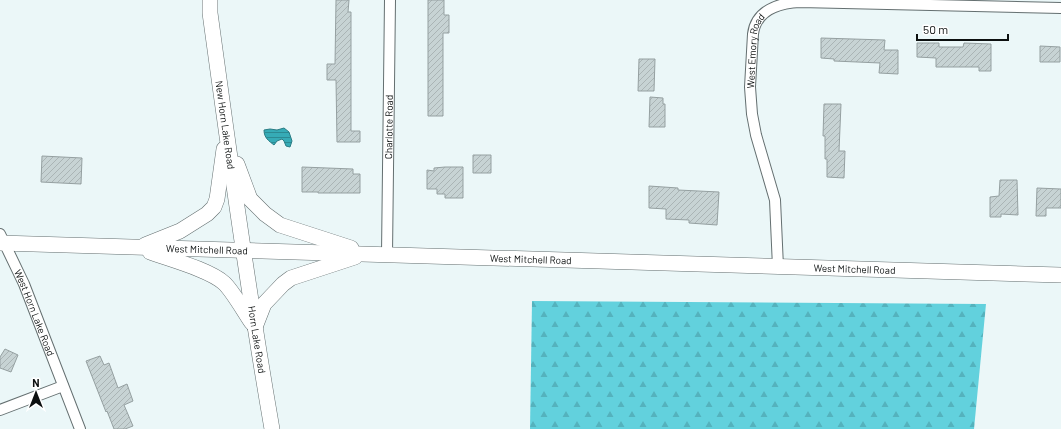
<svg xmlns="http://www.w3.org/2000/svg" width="1061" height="429" font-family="Barlow,sans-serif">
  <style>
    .forest { fill: url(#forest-firs) }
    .water { fill: url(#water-rules); stroke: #297c84 }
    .building { fill: url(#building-hatch); stroke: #95a0a1 }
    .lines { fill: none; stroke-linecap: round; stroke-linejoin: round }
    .street-casing { stroke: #646f70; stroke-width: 12 }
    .secondary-casing { stroke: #646f70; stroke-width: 16 }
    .street { stroke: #fff; stroke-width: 10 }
    .secondary { stroke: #fff; stroke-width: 15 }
    .labels { text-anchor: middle; stroke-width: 3.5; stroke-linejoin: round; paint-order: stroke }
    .street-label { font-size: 10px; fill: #0c1010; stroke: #fff }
  </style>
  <defs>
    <pattern id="forest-firs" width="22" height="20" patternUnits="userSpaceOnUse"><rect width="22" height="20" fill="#62d1dd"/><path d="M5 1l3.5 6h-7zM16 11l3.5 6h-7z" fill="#54b2bd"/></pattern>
    <pattern id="water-rules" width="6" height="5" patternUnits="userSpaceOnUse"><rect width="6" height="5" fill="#36abb6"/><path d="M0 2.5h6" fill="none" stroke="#2c8a93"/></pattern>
    <pattern id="building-hatch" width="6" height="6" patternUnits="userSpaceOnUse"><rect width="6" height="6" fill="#c7d3d4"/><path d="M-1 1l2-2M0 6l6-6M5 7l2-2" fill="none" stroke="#aab4b5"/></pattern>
  </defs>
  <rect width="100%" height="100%" fill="#ebf7f8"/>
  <path class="forest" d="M532 301 986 304 974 429H530Z"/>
  <path class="water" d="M284 128 289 132 292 141 290 147 286 146 284 141 282 139 277 141 274 145C269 141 264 138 264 130L270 129 277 130Z"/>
  <path class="building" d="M336 0H349L348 12H351V131H360V142H337L336 80H327V64H335Z
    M428 0H444V15H449V33H443V116H428Z
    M821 38 885 40 884 50H898V74L879 73 880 63 834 61V59L821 58Z
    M917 43H939V47H963L964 43 991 44V71H979V67H936V58L917 57Z
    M1040 46 1060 47V62H1040Z
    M639 59H655L654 91H638Z
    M650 97 663 98V104H665V127H649Z
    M824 104H841L839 151H845L844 178 827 177V159H825V136H823Z
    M473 155H491V173H473Z
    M42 156 82 158 81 184 41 182Z
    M302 167 353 169V174H360V193H318V192H302Z
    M445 167H463V198H445V194H437V189H427V170L434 171V168Z
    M1000 180H1017L1018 215 1001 214V217H990V197L999 196Z
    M649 186 678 188V190L719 192 717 225 689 223V220L666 219V209L649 208Z
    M1037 188 1061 189V208H1046V216H1036Z
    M5 349 18 355 11 372 0 368V357Z
    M100 356 104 365 109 363 118 388 127 384 133 401 124 405 133 426 125 429H114L107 411 106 412 86 361Z"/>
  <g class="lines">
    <defs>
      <g id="street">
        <path id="s1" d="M0 234 24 284 80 429"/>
        <path id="s2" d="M387 254 390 0"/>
        <path id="s3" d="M778 267 775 200 756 135 752 114 750 87 753 34C756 10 779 3 800 2L1061 8"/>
        <path d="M0 410 63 386"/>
      </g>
      <g id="secondary">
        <path id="s4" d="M210 0V13C229 152 248 291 272 429"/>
        <path d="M237 164 250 199 265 214 280 225 351 248"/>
        <path id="s5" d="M0 243 1061 275"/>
        <path d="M145 245 180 231 207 214 214 207 217 199 224 149"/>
        <path d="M150 252C169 259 210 270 224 283 232 290 245 313 252 323"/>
        <path d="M255 327 264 304 283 284 291 278 355 257"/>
      </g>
    </defs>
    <use href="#street" class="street-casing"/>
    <use href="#secondary" class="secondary-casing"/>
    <use href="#street" class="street"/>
    <use href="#secondary" class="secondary"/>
  </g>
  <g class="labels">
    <g class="street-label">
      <text dy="4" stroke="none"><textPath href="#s3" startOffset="220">West Emory Road</textPath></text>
      <text dy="4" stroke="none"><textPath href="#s4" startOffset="126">New Horn Lake Road</textPath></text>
      <text dy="4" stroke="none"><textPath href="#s2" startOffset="127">Charlotte Road</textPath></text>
      <text dy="4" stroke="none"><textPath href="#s5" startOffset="207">West Mitchell Road</textPath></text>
      <text dy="4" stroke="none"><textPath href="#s5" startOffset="531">West Mitchell Road</textPath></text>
      <text dy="4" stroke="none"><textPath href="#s5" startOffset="855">West Mitchell Road</textPath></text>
      <text dy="4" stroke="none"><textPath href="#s1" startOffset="86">West Horn Lake Road</textPath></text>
      <text dy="4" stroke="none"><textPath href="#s4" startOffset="343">Horn Lake Road</textPath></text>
    </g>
  </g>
  <g transform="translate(36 393)" stroke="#ffffff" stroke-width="3" paint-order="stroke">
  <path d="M0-3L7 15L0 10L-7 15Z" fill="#0c1010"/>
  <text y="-6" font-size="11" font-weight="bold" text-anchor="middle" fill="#0c1010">N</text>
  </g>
  <path d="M917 34v6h91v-6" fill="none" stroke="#0c1010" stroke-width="2"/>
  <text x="923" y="34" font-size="12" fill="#0c1010" stroke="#ffffff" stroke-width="3" paint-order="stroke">50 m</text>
</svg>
